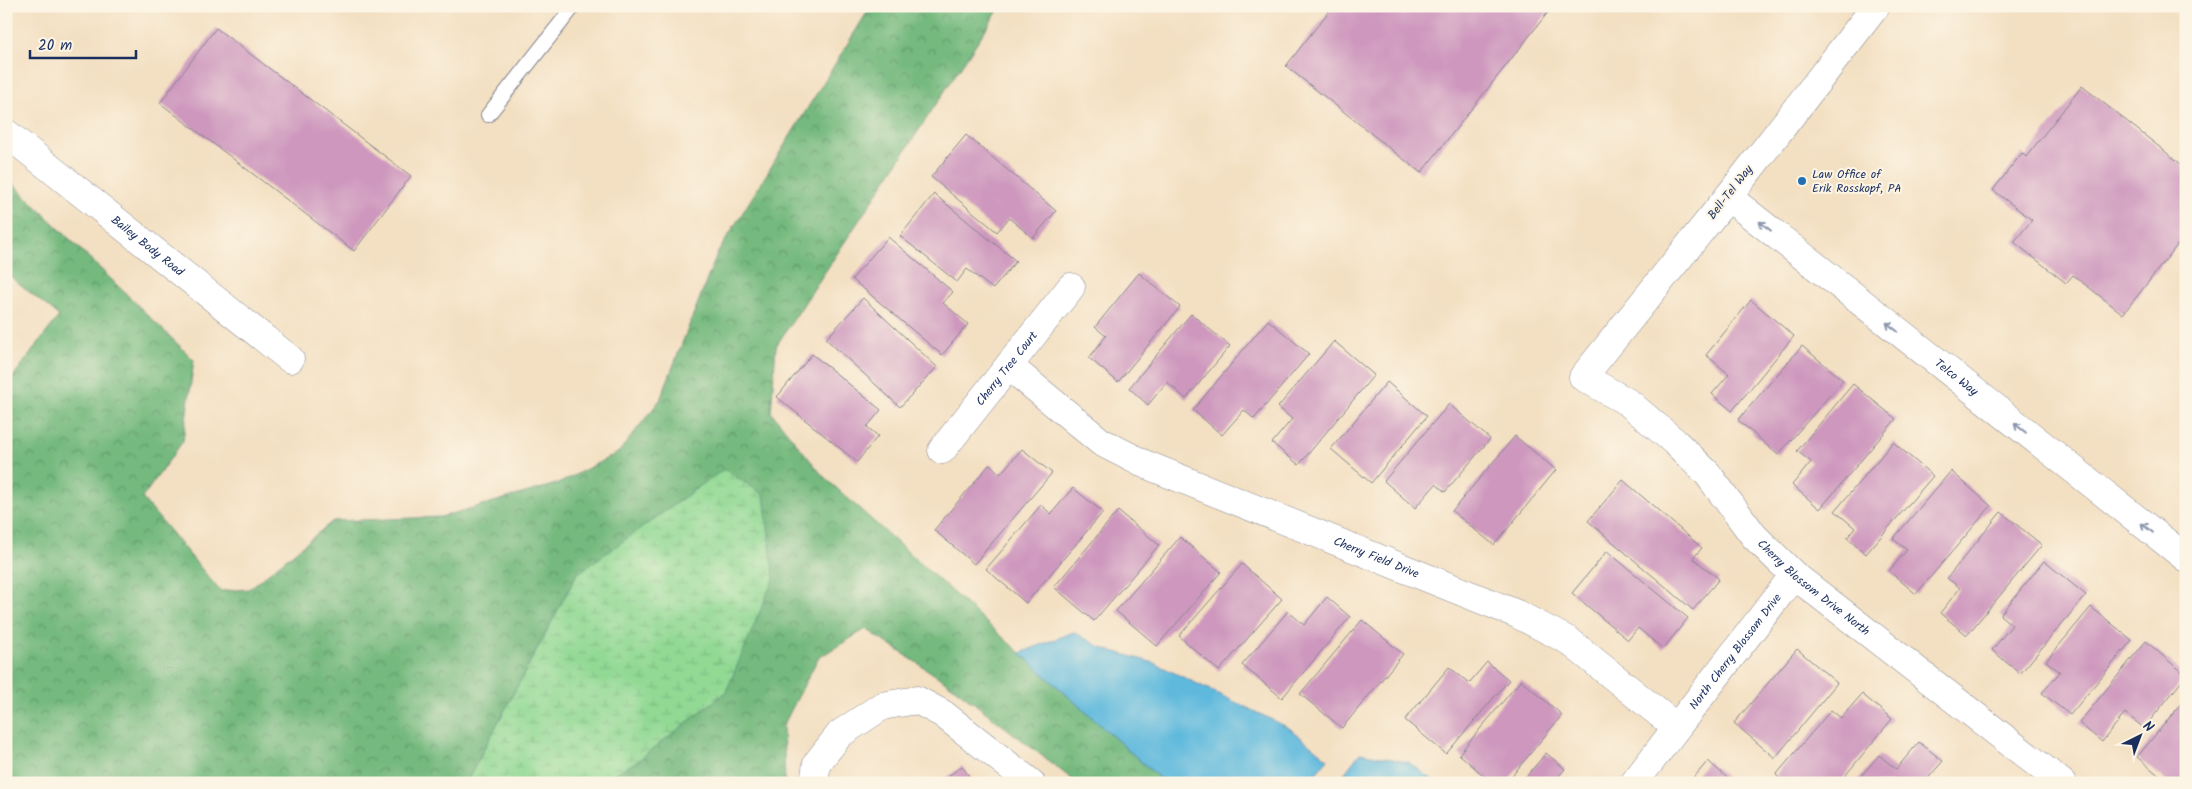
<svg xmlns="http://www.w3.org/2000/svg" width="2192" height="789" font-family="Kalam,sans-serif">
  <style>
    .forest { fill: url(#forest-crowns); stroke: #48746e }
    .wetland { fill: url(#wetland-marsh); stroke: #568479 }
    .water { fill: #5fb9dd; stroke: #3d749e }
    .building { fill: #ce98be }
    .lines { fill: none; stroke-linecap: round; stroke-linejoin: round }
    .lane-casing { stroke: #878790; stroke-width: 16 }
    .street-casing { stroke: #878790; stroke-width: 29 }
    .lane { stroke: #fff; stroke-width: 14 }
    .street { stroke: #fff; stroke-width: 28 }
    .oneway { stroke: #8d97ae }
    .poi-dot { fill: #1f6fb2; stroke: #fcf5e5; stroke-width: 2 }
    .labels { text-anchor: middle; stroke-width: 4; stroke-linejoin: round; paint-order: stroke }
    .poi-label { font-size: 12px; fill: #1b2f5e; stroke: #fcf5e5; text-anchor: start }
    .street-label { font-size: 12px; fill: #1b2f5e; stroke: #fcf5e5 }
  </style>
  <defs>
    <pattern id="forest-crowns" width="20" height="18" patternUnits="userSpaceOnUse" patternTransform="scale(1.25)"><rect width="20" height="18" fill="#75b97e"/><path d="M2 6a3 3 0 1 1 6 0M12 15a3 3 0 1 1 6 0" fill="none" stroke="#5f976a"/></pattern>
    <pattern id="wetland-marsh" width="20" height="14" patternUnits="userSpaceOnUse" patternTransform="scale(1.25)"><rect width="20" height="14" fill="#92d994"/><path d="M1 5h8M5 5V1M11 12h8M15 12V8" fill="none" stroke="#7dbb82"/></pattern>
  </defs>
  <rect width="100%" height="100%" fill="#fcf5e5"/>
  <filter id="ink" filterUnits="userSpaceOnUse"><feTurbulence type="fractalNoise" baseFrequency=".02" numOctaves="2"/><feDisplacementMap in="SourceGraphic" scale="10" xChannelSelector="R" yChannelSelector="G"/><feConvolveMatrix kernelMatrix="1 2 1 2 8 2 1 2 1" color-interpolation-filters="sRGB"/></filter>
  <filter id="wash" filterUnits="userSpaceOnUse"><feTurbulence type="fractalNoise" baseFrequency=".0096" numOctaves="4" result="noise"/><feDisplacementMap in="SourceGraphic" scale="20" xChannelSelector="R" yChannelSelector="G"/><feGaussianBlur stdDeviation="1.12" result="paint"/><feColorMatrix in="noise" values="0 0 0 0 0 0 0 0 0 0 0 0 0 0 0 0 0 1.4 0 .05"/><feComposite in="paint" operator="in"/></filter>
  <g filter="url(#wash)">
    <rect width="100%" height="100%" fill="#f3dfc1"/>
    <path class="forest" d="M871 6H1001L776 346 771 412 823 476 1165 783H1077L952 686 866 629 818 658 783 726 785 783H598L636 762 577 574 466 783H6V386L59 316 6 273V177L194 360 183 441 142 498 220 591 249 589 333 521 441 517 560 483 619 452 660 400 717 254Z"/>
    <path class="wetland" d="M724 469 764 495 774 578 726 692 636 762 598 783H466L577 574Z"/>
    <path class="water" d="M1074 632 1102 648 1154 663 1289 728 1328 759 1308 783H1165L1020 653Z
      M1360 753 1408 762 1437 783H1337Z"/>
    <g id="blocks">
      <path class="building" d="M1333 6H1553L1421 173 1286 66Z
        M216 28 411 176 354 251 160 103Z
        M2082 86 2186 168V234L2123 314 2073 275 2066 283 2014 242 2032 220 1993 190 2022 153 2026 157Z
        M966 135 1056 211 1033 238 1009 218 997 232 931 177Z
        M934 194 1016 261 993 289 967 269 957 282 900 236Z
        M888 237 953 292 943 303 968 324 942 355 852 279Z
        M1139 273 1180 307 1118 382 1089 358 1106 336 1095 327Z
        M863 298 937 367 900 407 826 339Z
        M1751 300 1794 336 1732 411 1712 394 1729 374 1706 355Z
        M1191 314 1230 346 1186 399 1167 382 1148 405 1129 388Z
        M1268 320 1309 354 1254 419 1244 410 1222 435 1193 410Z
        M1334 341 1374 375 1299 465 1272 443 1292 419 1278 407Z
        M1802 346 1843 380 1778 455 1738 420Z
        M812 354 881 410 867 427 878 436 857 462 777 397Z
        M1387 382 1427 416 1371 483 1331 449Z
        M1853 384 1896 419 1820 509 1792 485 1811 462 1797 451Z
        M1449 404 1490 439 1445 492 1436 484 1415 508 1384 481Z
        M1515 436 1556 470 1494 545 1452 511Z
        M1893 442 1933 476 1866 554 1847 538 1855 528 1835 511Z
        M1022 449 1052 473 974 564 934 530 990 464 1000 474Z
        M1951 471 1991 506 1916 594 1889 571 1907 550 1893 539Z
        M1623 480 1702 548 1693 558 1719 579 1693 610 1588 521Z
        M1073 488 1103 512 1026 603 986 569 1041 505 1051 514Z
        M1118 511 1159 545 1094 621 1054 587Z
        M2001 512 2042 545 1967 635 1940 613 1960 588 1947 578Z
        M1180 537 1221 572 1157 646 1116 611Z
        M1607 551 1688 618 1663 649 1638 628 1628 640 1572 593Z
        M2044 561 2086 595 2020 674 1992 650 2012 625 2000 615Z
        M1242 564 1282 599 1219 671 1179 636Z
        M1327 597 1350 617 1282 698 1242 665 1288 611 1304 625Z
        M2091 607 2132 640 2070 715 2042 693 2060 672 2046 661Z
        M1362 620 1403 654 1342 728 1300 694Z
        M2146 641 2186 676 2144 728 2125 713 2102 742 2079 723Z
        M1797 649 1837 683 1775 758 1734 723Z
        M1487 662 1509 680 1446 754 1405 720 1449 667 1469 683Z
        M1521 680 1562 715 1506 783H1492L1459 754Z
        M1862 694 1892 719 1839 783H1785L1776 775 1831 710 1841 718Z
        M2186 698V780L2183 783H2168L2137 757Z
        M1919 742 1943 761 1924 783H1855L1879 755 1896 769Z
        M1546 753 1565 769 1553 783H1521Z
        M1708 761 1733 783H1689Z
        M962 766 974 783H939Z"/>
    </g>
  </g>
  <g filter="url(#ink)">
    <use href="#blocks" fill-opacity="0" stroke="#878790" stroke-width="1"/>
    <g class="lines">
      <defs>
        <path id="lane" d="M488 115 574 6"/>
        <g id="street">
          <path id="s1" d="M1876 6 1728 197 1583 377 1629 403 1676 443 1707 473 1754 536 1794 575 2062 783"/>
          <path id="s2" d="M6 133 290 359"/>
          <path id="s3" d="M1728 197 2186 558"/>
          <path id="s4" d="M1009 366 1101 442 1142 463 1517 614 1569 641 1676 727"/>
          <path id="s5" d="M942 450 1071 287"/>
          <path d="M814 783 817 763 840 734 882 706 917 700 943 714 1031 783"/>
          <path id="s6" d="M1634 783 1794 575"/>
        </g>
      </defs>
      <use href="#lane" class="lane-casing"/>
      <use href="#street" class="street-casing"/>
      <use href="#lane" class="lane"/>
      <use href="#street" class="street"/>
    </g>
    <defs><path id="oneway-shaft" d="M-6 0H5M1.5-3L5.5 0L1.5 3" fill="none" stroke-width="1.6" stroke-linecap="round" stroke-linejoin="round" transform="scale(1.25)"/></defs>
    <g class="oneway">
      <use href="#oneway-shaft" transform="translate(1765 226) rotate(-142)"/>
      <use href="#oneway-shaft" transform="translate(1892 327) rotate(-142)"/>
      <use href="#oneway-shaft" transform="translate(2020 428) rotate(-142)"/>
      <use href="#oneway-shaft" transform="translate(2147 528) rotate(-142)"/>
    </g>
  </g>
  <circle class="poi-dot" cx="1802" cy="181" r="5"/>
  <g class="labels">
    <g class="poi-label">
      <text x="1812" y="178">Law Office of<tspan x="1812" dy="14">Erik Rosskopf, PA</tspan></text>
    </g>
    <g class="street-label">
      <text transform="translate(1730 192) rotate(-52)" y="4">Bell-Tel Way</text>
      <text dy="4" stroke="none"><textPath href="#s2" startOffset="181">Bailey Body Road</textPath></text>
      <text dy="4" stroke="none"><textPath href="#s5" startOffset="104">Cherry Tree Court</textPath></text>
      <text dy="4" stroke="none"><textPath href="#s3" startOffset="291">Telco Way</textPath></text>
      <text dy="4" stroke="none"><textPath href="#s4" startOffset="418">Cherry Field Drive</textPath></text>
      <text dy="4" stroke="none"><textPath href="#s1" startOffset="788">Cherry Blossom Drive North</textPath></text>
      <text dy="4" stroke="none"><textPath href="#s6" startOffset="166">North Cherry Blossom Drive</textPath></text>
    </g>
  </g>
  <rect width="2192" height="789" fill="none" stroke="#fcf5e5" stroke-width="25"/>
  <g transform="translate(2140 736) rotate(42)" stroke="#fcf5e5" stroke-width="4" paint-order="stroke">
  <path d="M0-4L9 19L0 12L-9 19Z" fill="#1b2f5e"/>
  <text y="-8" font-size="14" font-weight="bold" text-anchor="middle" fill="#1b2f5e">N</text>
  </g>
  <path d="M30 50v8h106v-8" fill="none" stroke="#1b2f5e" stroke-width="2.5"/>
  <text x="38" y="50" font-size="15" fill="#1b2f5e" stroke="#fcf5e5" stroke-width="4" paint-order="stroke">20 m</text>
</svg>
